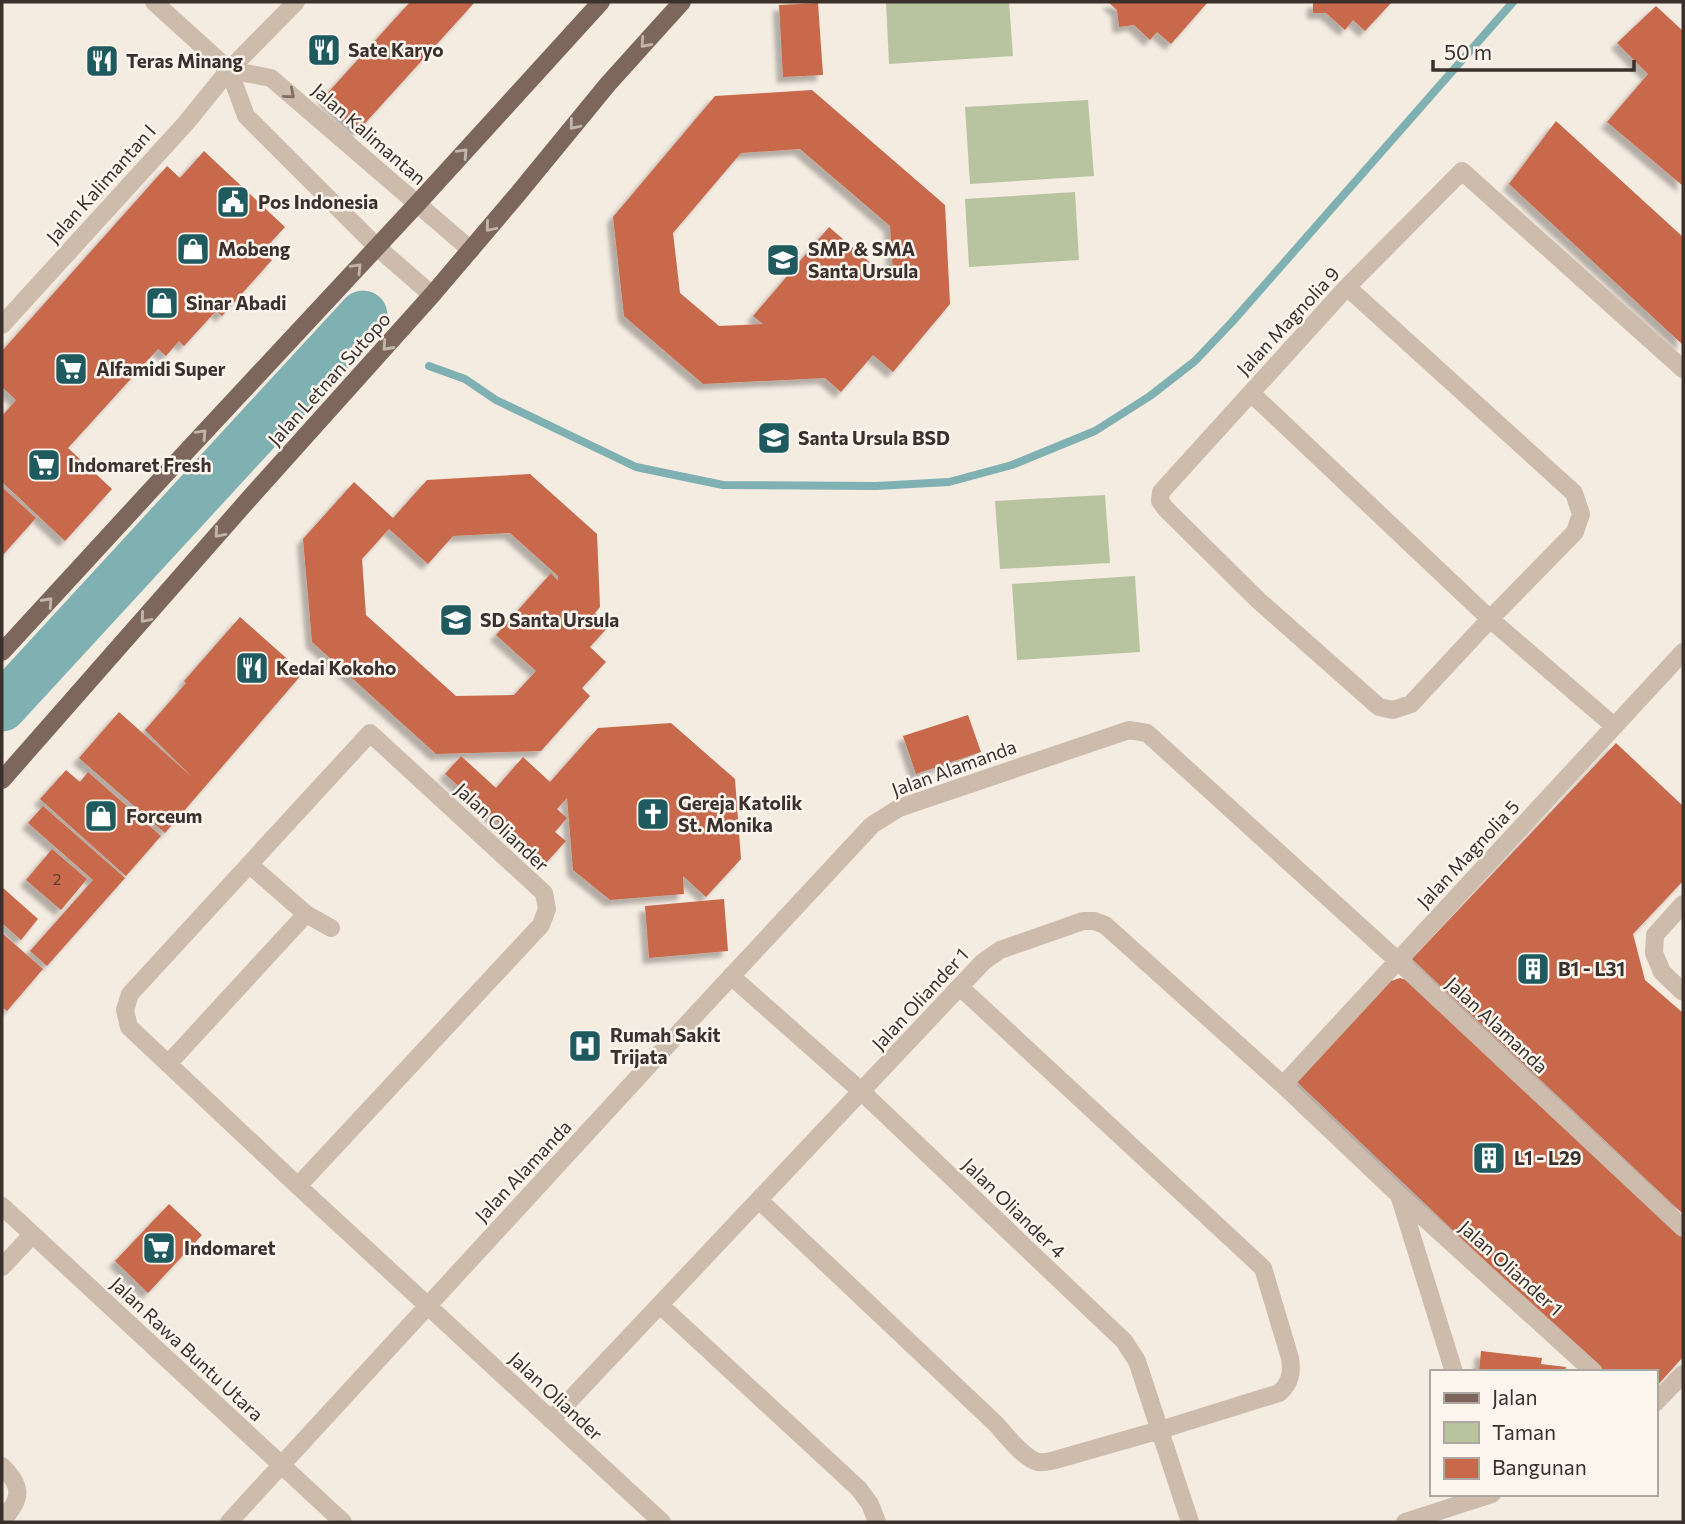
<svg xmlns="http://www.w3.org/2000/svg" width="1685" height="1524" font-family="Commissioner,sans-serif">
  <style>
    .green { fill: #b8c4a0 }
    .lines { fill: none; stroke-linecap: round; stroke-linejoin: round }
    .stream { stroke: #7fb0b2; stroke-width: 8 }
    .river { stroke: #7fb0b2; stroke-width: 49 }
    .building { fill: #c8694b; fill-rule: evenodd; filter: url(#shadow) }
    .minor { stroke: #cdbbac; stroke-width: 18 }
    .tertiary { stroke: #cdbbac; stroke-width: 18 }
    .primary { stroke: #7d675c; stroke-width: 18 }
    .oneway { stroke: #c2b5ac }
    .oneway2 { stroke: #7d6f65 }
    .labels { text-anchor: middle; stroke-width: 5; stroke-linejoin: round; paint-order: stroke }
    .number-label { font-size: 16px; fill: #5e3e33 }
    .poi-label { font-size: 19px; font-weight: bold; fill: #3b302b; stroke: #fbf5ee; text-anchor: start }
    .street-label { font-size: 19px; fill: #3b302b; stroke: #fbf5ee }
  </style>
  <defs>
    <filter id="shadow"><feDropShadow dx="-6" dy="6" stdDeviation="2" flood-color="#0004"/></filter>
  </defs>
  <rect width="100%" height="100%" fill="#f4ebe1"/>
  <path class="green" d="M886 2H1009L1013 56 889 64Z
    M1088 100 1094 176 970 184 965 107Z
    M1075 192 1079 260 969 267 965 199Z
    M1105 495 1110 563 1000 569 995 501Z
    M1135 576 1140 652 1017 660 1012 584Z"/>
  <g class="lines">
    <path class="stream" d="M429 366 465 379 496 400 636 467 723 485 876 486 949 482 1012 465 1095 431 1150 396 1195 361 1232 322 1513 2"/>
    <path class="river" d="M2 707 363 315"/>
  </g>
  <path class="building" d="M410 2H475L358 131 323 98Z
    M1108 2H1208L1171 44 1157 32 1150 40 1134 25 1119 27 1117 10Z
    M1313 2H1392L1365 31 1353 20 1345 30 1326 13H1313Z
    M818 3 823 75 783 77 779 5Z
    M1656 6 1683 31V186L1607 122 1648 74 1617 43Z
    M812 90 945 205 950 304 893 372 873 355 841 392 825 378 703 384 624 316 613 217 715 96ZM800 149 890 226 893 273 888 278 829 227 753 316 763 324 719 326 680 293 673 233 741 153Z
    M1556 121 1683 237V345L1509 184Z
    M204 151 285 227 262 252 272 260 222 316 216 311 184 346 179 341 166 356 158 349 68 448 112 489 65 541 2 482V416L16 400 2 387V351L167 166 180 178Z
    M530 474 597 534 600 607 595 613 609 626 590 647 606 662 582 688 590 696 541 751 436 754 312 642 303 539 354 482 393 518 427 480ZM389 529 428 564 453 536 510 533 558 576V581L551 573 496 635 536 671 514 695 456 696 366 615 362 559Z
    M2 487 36 518 2 556Z
    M240 617 303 673 165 833 79 758 119 712 193 778 145 730 186 683 184 681Z
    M968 715 981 752 916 774 903 736Z
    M671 723 735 779 741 859 706 897 683 876 684 894 610 900 573 870 567 798 557 809 567 818 555 832 566 841 545 864 445 774 461 756 496 788 523 757 550 782 598 728Z
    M1616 743 1683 806V881L1633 934 1645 980 1683 1013V1214L1412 959Z
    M66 770 80 782 88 772 161 836 126 876 40 799Z
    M43 806 125 878 47 966 30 951 93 880 28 823Z
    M52 849 87 879 61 910 26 880Z
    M2 887 38 919 21 940 2 923Z
    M724 899 728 951 649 958 645 906Z
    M2 933 43 969 7 1011 2 1007Z
    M1400 978 1410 981 1683 1234V1357L1655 1388V1372H1602L1297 1082 1388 982Z
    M169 1204 202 1235 148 1293 115 1261Z
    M1481 1351 1542 1358 1541 1364 1566 1367 1565 1372H1479Z"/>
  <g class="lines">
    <path class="minor" d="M1347 287 1574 493 1581 514 1575 532 1490 619 1411 704 1393 710 1379 707 1258 600 1165 508 1160 501 1161 492 1347 287 1462 171 1683 369
      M2 325 186 123 229 70 296 2
      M1251 393 1490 619 1614 726
      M250 865 306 914 331 928
      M1683 904 1655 935 1654 953 1662 972 1683 992
      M731 976 861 1091 1124 1341 1137 1361 1190 1522
      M168 1064 306 914
      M1283 1085 1683 652
      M298 1186 541 925 547 909 544 893 370 733 130 994 125 1010 129 1027 298 1186 662 1522
      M1400 1198 1454 1372
      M759 1200 996 1424C1006 1435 1023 1458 1038 1462 1044 1463 1050 1461 1055 1460L1160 1430 1279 1393C1291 1383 1292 1372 1290 1358L1263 1268 960 987
      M2 1267 32 1235
      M660 1305 859 1489 870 1504 877 1522
      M1655 1403 1683 1374
      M551 1420 983 962 1000 950 1083 921H1094L1105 925 1283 1085 1399 1195 1594 1372
      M2 1466C24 1488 21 1499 2 1521
      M229 1522 686 1025 872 825 899 808 1129 730 1147 733 1398 961 1683 1228
      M1405 1522 1492 1494"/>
    <path class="tertiary" d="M154 2 229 70 246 116 377 247 432 295
      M229 70 271 78 471 250
      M2 1206 343 1522"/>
    <path class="primary" d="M2 652 185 453 417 204 601 2
      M2 780 248 500 432 295 517 195 608 84 682 2"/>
  </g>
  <defs><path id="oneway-chevron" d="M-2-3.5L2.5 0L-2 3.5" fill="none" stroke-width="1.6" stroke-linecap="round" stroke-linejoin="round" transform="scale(1.75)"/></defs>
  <g class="oneway">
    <use href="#oneway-chevron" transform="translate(645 43) rotate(132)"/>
    <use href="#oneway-chevron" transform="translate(574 125) rotate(129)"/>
    <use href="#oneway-chevron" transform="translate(463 153) rotate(-47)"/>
    <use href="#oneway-chevron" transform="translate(490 227) rotate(130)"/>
    <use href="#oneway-chevron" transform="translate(357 268) rotate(-46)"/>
    <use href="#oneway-chevron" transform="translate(387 346) rotate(132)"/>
    <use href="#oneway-chevron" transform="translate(202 434) rotate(-47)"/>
    <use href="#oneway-chevron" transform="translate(219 533) rotate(131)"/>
    <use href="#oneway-chevron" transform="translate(48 602) rotate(-48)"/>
    <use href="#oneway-chevron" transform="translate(145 618) rotate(131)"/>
  </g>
  <use class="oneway2" href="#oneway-chevron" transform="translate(290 94) rotate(41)"/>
  <defs>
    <symbol id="restaurant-square" viewBox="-11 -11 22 22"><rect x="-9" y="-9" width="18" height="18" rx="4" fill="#1f5a5e" stroke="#fbf5ee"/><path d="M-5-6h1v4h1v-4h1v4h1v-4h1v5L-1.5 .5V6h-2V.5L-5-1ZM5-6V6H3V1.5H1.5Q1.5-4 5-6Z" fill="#fff"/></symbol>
    <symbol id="civic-square" viewBox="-11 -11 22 22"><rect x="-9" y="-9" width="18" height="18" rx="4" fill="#1f5a5e" stroke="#fbf5ee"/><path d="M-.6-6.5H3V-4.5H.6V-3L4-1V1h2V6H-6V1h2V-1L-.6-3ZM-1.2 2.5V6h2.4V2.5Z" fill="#fff"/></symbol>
    <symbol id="shop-square" viewBox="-11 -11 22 22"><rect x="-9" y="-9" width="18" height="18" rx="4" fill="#1f5a5e" stroke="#fbf5ee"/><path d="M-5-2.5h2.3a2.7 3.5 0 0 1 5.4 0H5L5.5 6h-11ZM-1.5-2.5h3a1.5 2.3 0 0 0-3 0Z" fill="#fff"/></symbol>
    <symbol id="school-square" viewBox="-11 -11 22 22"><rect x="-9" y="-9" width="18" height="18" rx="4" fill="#1f5a5e" stroke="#fbf5ee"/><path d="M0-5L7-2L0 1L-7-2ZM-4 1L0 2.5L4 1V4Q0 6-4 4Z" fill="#fff"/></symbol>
    <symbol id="supermarket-square" viewBox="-11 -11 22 22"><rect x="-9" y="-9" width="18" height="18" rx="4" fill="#1f5a5e" stroke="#fbf5ee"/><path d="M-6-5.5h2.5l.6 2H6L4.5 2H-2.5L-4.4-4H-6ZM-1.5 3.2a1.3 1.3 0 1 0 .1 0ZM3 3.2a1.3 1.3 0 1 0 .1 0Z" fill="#fff"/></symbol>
    <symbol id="church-square" viewBox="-11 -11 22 22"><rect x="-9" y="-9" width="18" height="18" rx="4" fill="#1f5a5e" stroke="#fbf5ee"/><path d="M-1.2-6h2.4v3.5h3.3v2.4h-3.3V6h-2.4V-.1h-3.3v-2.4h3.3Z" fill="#fff"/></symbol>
    <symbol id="building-square" viewBox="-11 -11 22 22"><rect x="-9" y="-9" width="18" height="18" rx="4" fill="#1f5a5e" stroke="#fbf5ee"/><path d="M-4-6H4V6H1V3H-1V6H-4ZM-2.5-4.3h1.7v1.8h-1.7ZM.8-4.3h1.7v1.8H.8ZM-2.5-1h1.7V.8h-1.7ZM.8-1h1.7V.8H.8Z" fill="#fff"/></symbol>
    <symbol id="hospital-square" viewBox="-11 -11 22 22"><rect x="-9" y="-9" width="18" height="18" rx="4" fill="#1f5a5e" stroke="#fbf5ee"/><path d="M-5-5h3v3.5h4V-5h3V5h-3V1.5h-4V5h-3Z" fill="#fff"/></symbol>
  </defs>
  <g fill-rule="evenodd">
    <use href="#restaurant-square" x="305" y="31" width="38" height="38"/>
    <use href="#restaurant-square" x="83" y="42" width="38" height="38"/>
    <use href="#civic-square" x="214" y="183" width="38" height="38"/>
    <use href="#shop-square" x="174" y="230" width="38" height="38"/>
    <use href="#school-square" x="764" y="241" width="38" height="38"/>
    <use href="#shop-square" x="143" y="284" width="38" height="38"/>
    <use href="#supermarket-square" x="52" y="350" width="38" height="38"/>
    <use href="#school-square" x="755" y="419" width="38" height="38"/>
    <use href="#supermarket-square" x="25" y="446" width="38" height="38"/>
    <use href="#school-square" x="437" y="601" width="38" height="38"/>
    <use href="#restaurant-square" x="233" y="649" width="38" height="38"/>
    <use href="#church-square" x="634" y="795" width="38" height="38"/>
    <use href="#shop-square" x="82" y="797" width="38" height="38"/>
    <use href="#building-square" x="1514" y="950" width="38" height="38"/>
    <use href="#hospital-square" x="566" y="1027" width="38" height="38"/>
    <use href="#building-square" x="1470" y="1139" width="38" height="38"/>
    <use href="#supermarket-square" x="140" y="1229" width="38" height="38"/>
  </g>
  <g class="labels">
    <g class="number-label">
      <text x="57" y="885">2</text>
    </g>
    <g class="poi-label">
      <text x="348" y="57">Sate Karyo</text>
      <text x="126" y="68">Teras Minang</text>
      <text x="258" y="209">Pos Indonesia</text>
      <text x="218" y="256">Mobeng</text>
      <text x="808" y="256">SMP &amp; SMA<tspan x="808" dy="22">Santa Ursula</tspan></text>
      <text x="186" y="310">Sinar Abadi</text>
      <text x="96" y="376">Alfamidi Super</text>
      <text x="798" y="445">Santa Ursula BSD</text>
      <text x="68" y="472">Indomaret Fresh</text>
      <text x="480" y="627">SD Santa Ursula</text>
      <text x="276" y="675">Kedai Kokoho</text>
      <text x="678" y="810">Gereja Katolik<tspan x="678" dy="22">St. Monika</tspan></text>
      <text x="126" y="823">Forceum</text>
      <text x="1558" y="976">B1 - L31</text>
      <text x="610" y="1042">Rumah Sakit<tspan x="610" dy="22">Trijata</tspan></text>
      <text x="1514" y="1165">L1 - L29</text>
      <text x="184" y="1255">Indomaret</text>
    </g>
    <g class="street-label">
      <text transform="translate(369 134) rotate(41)" y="7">Jalan Kalimantan</text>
      <text transform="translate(101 184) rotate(-48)" y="7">Jalan Kalimantan I</text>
      <text transform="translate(1288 321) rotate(-47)" y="7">Jalan Magnolia 9</text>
      <text transform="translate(329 379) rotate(-48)" y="7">Jalan Letnan Sutopo</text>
      <text transform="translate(954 768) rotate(-20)" y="7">Jalan Alamanda</text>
      <text transform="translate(502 827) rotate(43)" y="7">Jalan Oliander</text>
      <text transform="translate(1468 854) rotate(-47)" y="7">Jalan Magnolia 5</text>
      <text transform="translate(920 999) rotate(-47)" y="7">Jalan Oliander 1</text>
      <text transform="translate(1497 1025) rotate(43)" y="7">Jalan Alamanda</text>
      <text transform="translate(523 1171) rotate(-47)" y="7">Jalan Alamanda</text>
      <text transform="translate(1014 1208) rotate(44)" y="7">Jalan Oliander 4</text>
      <text transform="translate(1511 1268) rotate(42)" y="7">Jalan Oliander 1</text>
      <text transform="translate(187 1349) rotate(43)" y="7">Jalan Rawa Buntu Utara</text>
      <text transform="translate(556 1396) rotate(43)" y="7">Jalan Oliander</text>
    </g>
  </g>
  <rect width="1685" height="1524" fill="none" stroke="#3b302b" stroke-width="7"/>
  <rect x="1430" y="1370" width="228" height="126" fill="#fbf5ee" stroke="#aea6a0" stroke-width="2"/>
  <rect x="1444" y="1393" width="35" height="10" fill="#7d675c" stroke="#aea6a0" stroke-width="2"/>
  <text x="1492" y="1405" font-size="21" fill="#3b302b">Jalan</text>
  <rect x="1444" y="1422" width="35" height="21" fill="#b8c4a0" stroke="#aea6a0" stroke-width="2"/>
  <text x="1492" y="1440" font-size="21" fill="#3b302b">Taman</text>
  <rect x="1444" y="1458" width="35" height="21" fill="#c8694b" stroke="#aea6a0" stroke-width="2"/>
  <text x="1492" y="1475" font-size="21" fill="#3b302b">Bangunan</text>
  <path d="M1433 60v10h201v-10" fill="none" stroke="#3b302b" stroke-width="3.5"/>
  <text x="1444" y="60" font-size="21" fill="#3b302b" stroke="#fbf5ee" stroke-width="5" paint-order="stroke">50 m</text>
</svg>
